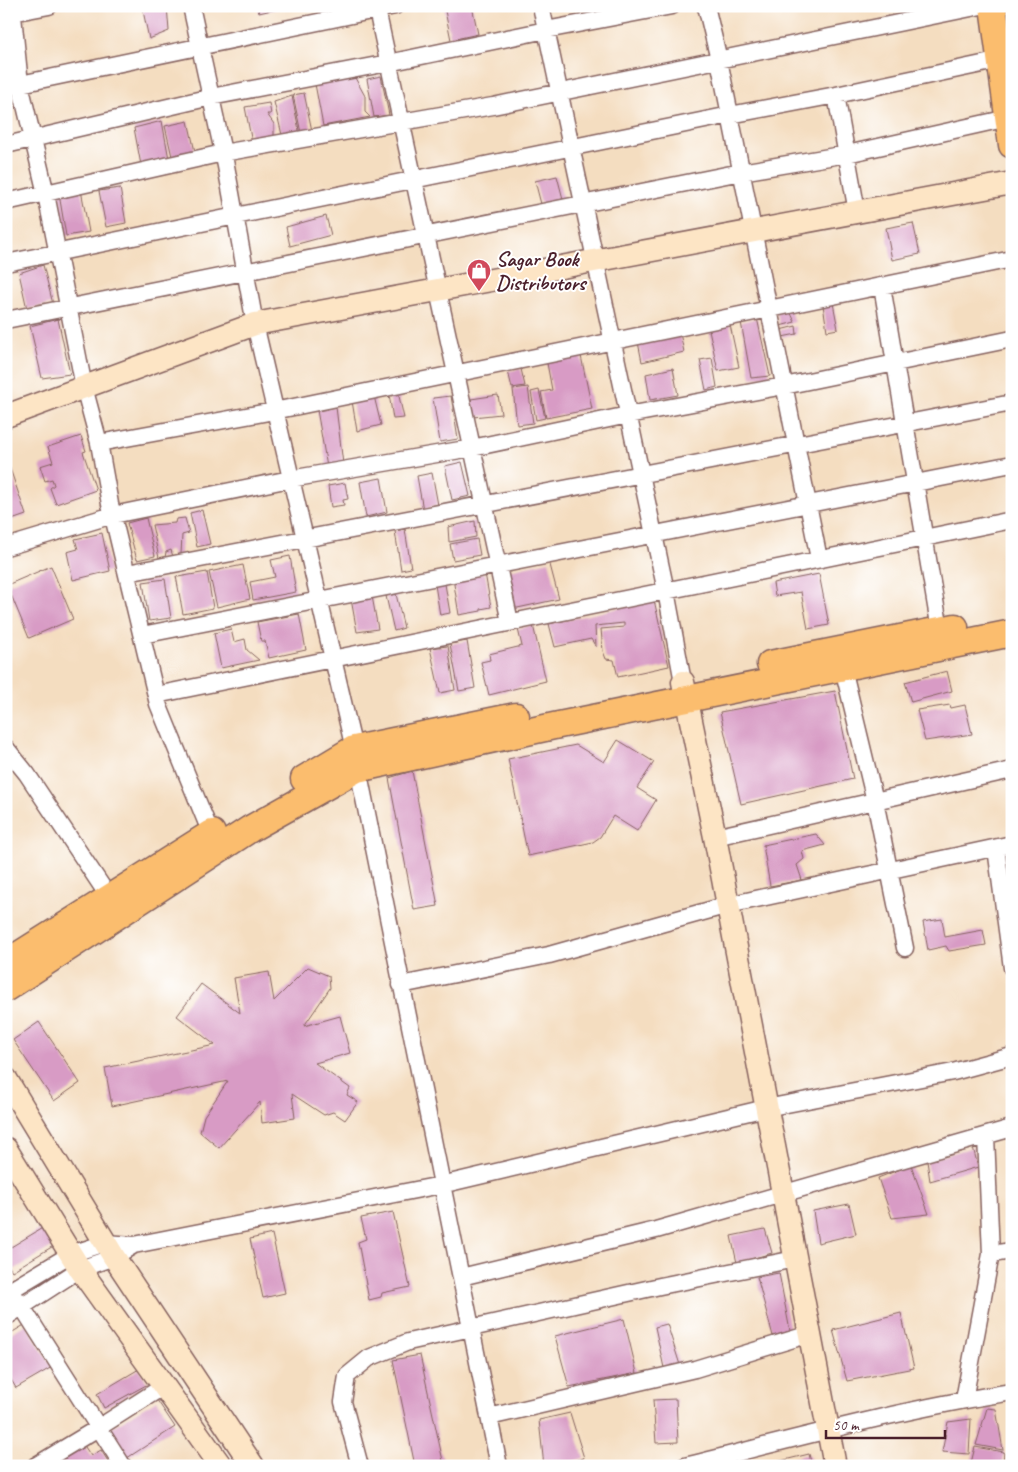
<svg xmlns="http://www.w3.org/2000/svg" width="1018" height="1472" font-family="Caveat,sans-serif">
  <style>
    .building { fill: #d89bc5 }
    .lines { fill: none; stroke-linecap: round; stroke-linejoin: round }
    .street-casing { stroke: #86625f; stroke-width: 19 }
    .secondary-casing { stroke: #86625f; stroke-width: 25 }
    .primary-casing { stroke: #86625f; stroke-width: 29 }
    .street { stroke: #fff; stroke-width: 16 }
    .secondary { stroke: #fde5c5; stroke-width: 22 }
    .primary { stroke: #fbbd6e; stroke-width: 26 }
    .labels { text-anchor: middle; stroke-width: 4; stroke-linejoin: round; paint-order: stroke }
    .poi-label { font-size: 21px; font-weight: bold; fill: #4a1f2b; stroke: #fff; text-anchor: start }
  </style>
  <rect width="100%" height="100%" fill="#fff"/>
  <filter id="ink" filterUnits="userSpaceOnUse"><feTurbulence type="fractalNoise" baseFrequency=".02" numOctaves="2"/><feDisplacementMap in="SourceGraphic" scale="10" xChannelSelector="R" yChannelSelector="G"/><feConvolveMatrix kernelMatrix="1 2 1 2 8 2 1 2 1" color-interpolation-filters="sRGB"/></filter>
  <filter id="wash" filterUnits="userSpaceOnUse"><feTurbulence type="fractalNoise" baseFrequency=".0096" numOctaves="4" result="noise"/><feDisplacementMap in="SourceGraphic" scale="20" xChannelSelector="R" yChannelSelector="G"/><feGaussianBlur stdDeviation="1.12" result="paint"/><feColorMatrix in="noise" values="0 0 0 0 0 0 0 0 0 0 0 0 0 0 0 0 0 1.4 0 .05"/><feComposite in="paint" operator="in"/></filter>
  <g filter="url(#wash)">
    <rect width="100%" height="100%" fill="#f4ddc0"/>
    <g id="blocks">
      <path class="building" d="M142 6H167L169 31 149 39Z
        M257 6H284L285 7 259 13Z
        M444 6H472L478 34 451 40Z
        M354 76 365 96V112L370 117 323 126 315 84Z
        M381 76 389 115 374 117 367 79Z
        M304 93 312 131 301 133 293 95Z
        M292 96 300 135 283 139 274 102Z
        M269 103 271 114H267L274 124V139L252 143 245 107Z
        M162 121 169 159 141 165 134 128Z
        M188 121 196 156 173 161 165 126Z
        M557 176 563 199 541 204 535 181Z
        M120 188 126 223 106 227 99 191Z
        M81 190 89 232 66 236 59 194Z
        M326 216 331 235 290 246 286 227Z
        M913 223 920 254 892 260 886 228Z
        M43 265 53 304 27 309 19 273Z
        M833 303 838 329 827 331 823 305Z
        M789 309 795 322 780 326 777 313Z
        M757 318 770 376 751 378 741 322Z
        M58 319 70 374 42 378 30 326Z
        M729 320 739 367 718 371 708 325Z
        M796 326 797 334 782 337 780 330Z
        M680 333 684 352 642 362 638 342Z
        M580 351 592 409 546 418 541 392 552 390 546 358Z
        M712 358 717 387 706 390 700 360Z
        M673 368 678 395 650 400 646 374Z
        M521 369 525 386 512 388 508 371Z
        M528 387 533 423 517 425 513 389Z
        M539 390 545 418 536 420 531 392Z
        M398 392 404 418 393 419 389 394Z
        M498 395 501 414 473 417 471 399Z
        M374 396 381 425 357 431 352 401Z
        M451 396 458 439 440 442 433 398Z
        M336 407 343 464 327 467 317 410Z
        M81 436 86 451 83 452 96 490 56 504 50 488 54 485 52 479 45 481 40 466 53 462 48 447Z
        M6 457 26 515 6 522Z
        M462 462 470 496 452 500 445 466Z
        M432 473 438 505 423 510 417 476Z
        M381 478 387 512 366 517 360 482Z
        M345 483 348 499 343 500 344 505 331 507 328 486Z
        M202 510 210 544 197 547 190 513Z
        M146 518 155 556 137 560 127 523Z
        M185 518 189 533 182 535 181 554 173 557 171 550 166 552 165 557 159 558 152 525 175 523 176 519Z
        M475 521 476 537 449 542 448 527Z
        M405 529 411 568 401 570 395 531Z
        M102 533 110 571 73 580 67 552 78 549 75 539Z
        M477 539 480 555 453 560 450 544Z
        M290 556 296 592 253 600 250 582 275 577 271 560Z
        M549 561 559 599 513 609 505 571Z
        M243 565 250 599 217 607 209 572Z
        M51 566 73 619 29 638 7 585Z
        M207 572 213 608 183 614 176 576 178 577Z
        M485 573 491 607 481 609V611L459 615 453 578Z
        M819 574 829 625 808 629 801 592 775 596 773 583Z
        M165 579 171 618 149 621 143 582Z
        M445 584 450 613 440 615 435 585Z
        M396 594 404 628 394 631 386 596Z
        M372 596 378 629 357 632 351 599Z
        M654 600 669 666 618 677 614 660 606 659 603 651 601 629 624 627V623L595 626 596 647 591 639 555 647 549 624Z
        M299 614 306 650 269 658 265 641H261L257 622Z
        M533 625 546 681 489 695 481 662 490 660 489 654 522 646 518 629Z
        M231 629 234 642 245 639 247 650 259 660 221 668 214 633Z
        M467 641 475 688 459 691 450 644Z
        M448 646 455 690 440 693 430 648Z
        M947 671 952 691 911 702 905 682Z
        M835 691 853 779 741 804 720 712Z
        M950 705 951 708 965 705 972 734 925 741 917 710Z
        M618 740 654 762 637 788 656 800 637 831 613 816 600 837 593 842 528 856 508 759 576 745 604 762Z
        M412 771 438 906 414 910 389 778Z
        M816 834 825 845 802 851 804 859 797 865 802 880 770 886 763 845Z
        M942 919 945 937 983 930 986 945 949 951 946 946 928 950 923 922Z
        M308 967 329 976 330 988 304 1026 340 1016 350 1053 315 1063 350 1088 347 1095 358 1102 345 1120 333 1112 324 1115 292 1094 295 1118 262 1123 260 1102 219 1148 200 1132 204 1116 228 1081 112 1106 105 1068 215 1045 177 1016 201 984 240 1013 234 978 269 972 274 1001Z
        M39 1022 80 1083 54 1101 13 1040Z
        M973 1147 978 1167 930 1181 927 1161Z
        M911 1165 929 1214 892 1218 878 1178Z
        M849 1204 856 1234 818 1243 813 1211Z
        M393 1212 410 1287 382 1293 381 1297 369 1300 358 1242 366 1239 361 1218Z
        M44 1227 55 1245 12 1271 6 1262V1247L10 1245 11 1247Z
        M765 1229 772 1253 737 1263 731 1236Z
        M272 1234 285 1293 263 1298 250 1239Z
        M779 1273 790 1331 773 1336 757 1277Z
        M901 1313 914 1368 847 1381 833 1330Z
        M624 1319 637 1373 569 1387 555 1336Z
        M26 1324 52 1367 16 1388 6 1371V1336Z
        M667 1324 680 1365 664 1368 655 1327Z
        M420 1355 443 1461 424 1466H415L393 1360Z
        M139 1369 148 1384 104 1408 97 1394Z
        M676 1399 678 1442 656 1443 653 1400Z
        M157 1400 175 1427 124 1460 107 1430Z
        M987 1408 996 1409 1003 1450 976 1445Z
        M570 1413 584 1458 556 1466H544L539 1420Z
        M971 1419 969 1454 942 1452 948 1422Z
        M81 1441 91 1456 101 1450 111 1466H44Z
        M975 1447 1004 1452 1003 1466H984L971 1463Z
        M809 1454 812 1466H764V1465Z"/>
    </g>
  </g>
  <g filter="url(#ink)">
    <use href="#blocks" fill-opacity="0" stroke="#86625f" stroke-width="1"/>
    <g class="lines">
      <defs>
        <path id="street" d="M12 6 20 84 46 194 84 387 99 443 110 504 158 704 214 841
          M191 6 226 166 255 324 354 749 499 1466
          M541 6 666 591 683 682
          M705 6 707 10 719 60 819 559
          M377 10 510 622
          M12 13 49 6
          M6 87 395 6
          M836 95 857 212
          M6 145 211 97 388 63 546 30 672 6
          M6 202 223 153 493 106 981 6
          M6 263 730 115 836 95 1001 60
          M882 286 940 630
          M6 320 741 172 847 154 1008 118
          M99 443 274 411 1012 259
          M6 547 113 515 290 479 472 448 628 415 784 386 1012 339
          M127 573 1012 403
          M142 635 1012 464
          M843 668 875 801 905 948
          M156 695 1012 520
          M6 748 27 774 109 897
          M715 837 1012 770
          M996 848 1012 968
          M401 985 549 955 728 905 1012 844
          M134 1245 441 1185 766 1108 953 1072 1012 1056
          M991 1254 1012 1251
          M461 1277 656 1230 1012 1128
          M6 1293 71 1254 105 1243 134 1245 114 1257 80 1269 6 1317
          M17 1299 123 1466
          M964 1400 991 1254 986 1136
          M489 1417 695 1369 810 1334
          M35 1466 98 1428 164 1386
          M360 1466 343 1402 347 1376 369 1358 408 1342 660 1286 795 1259
          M685 1466C793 1439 902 1409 1012 1392"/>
        <path id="secondary" d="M6 416 255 324 1012 183
          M683 682 715 837 835 1466
          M6 1079 114 1257 253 1466
          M6 1149 80 1269 221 1466"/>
        <path id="primary" d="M993 6 1012 145
          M770 664 955 627
          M304 779 354 749 516 716
          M6 963 212 833
          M6 988 250 829 357 769 554 726 1012 633"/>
      </defs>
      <use href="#street" class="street-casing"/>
      <use href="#secondary" class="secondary-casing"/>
      <use href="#primary" class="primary-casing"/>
      <use href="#street" class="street"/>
      <use href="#secondary" class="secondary"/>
      <use href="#primary" class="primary"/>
    </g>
  </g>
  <defs>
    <symbol id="shop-pin" viewBox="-11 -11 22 30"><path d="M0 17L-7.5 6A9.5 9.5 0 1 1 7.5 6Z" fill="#d1495b" stroke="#fff"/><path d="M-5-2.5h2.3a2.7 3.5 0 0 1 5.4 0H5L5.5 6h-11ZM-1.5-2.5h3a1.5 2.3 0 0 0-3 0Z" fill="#fff"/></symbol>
  </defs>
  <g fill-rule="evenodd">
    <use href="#shop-pin" x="465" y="257" width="28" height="38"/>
  </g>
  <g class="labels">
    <g class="poi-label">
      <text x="496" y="266">Sagar Book<tspan x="496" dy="24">Distributors</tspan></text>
    </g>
  </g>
  <rect width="1018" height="1472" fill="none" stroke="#fff" stroke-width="25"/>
  <path d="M826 1430v8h119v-8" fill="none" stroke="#4a1f2b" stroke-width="2.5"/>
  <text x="833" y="1430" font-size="15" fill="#4a1f2b" stroke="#ffffff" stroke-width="4" paint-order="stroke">50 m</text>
</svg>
